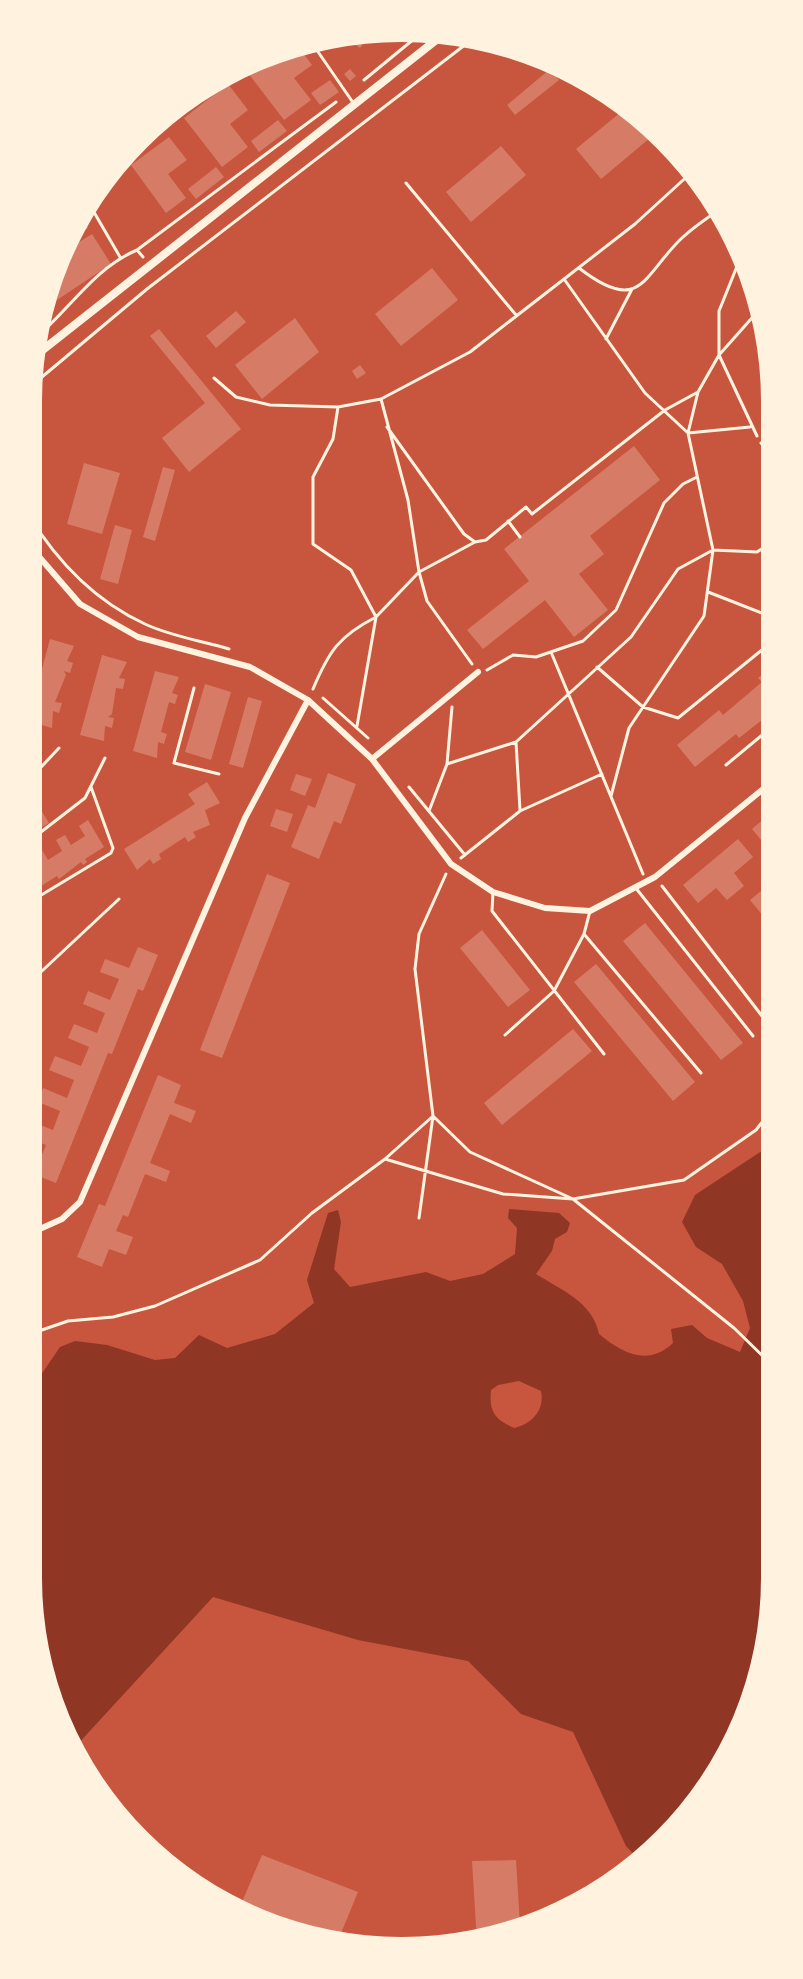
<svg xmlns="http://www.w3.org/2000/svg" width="803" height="1979" font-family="Lora,serif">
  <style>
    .water { fill: #8f3625; fill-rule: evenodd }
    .building { fill: #d67c66 }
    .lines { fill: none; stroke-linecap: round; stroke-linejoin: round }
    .path { stroke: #fff3e0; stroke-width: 3 }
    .service { stroke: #fff3e0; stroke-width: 3 }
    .minor { stroke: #fff3e0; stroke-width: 6 }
    .tertiary { stroke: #fff3e0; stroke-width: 8 }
  </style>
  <rect width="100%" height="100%" fill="#c8553d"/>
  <path class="water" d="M774 1143 775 1577 755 1697 698 1805 639 1860 626 1846 573 1732 521 1714 468 1661 358 1640 213 1597 76 1746 48 1698 28 1578V1394L60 1347 75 1341 107 1345 155 1360 175 1358 199 1335 227 1348 275 1334 314 1303 307 1280 328 1213 338 1210 341 1222 334 1269 350 1287 426 1272 450 1281 483 1274 515 1254 517 1228 508 1218 509 1209 559 1213 570 1223 567 1232 555 1239 552 1251 536 1274C561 1290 593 1302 599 1334 622 1353 648 1367 673 1343L671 1329 692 1325 707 1338 740 1352 750 1328 743 1301 722 1264 696 1247 682 1222 695 1195ZM519 1381 541 1391C545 1410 532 1424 514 1428 494 1419 489 1411 491 1390L498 1385Z"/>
  <path class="building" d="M373 30 360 48 345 37H347Z
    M300 49 312 65 294 78 311 100 284 120 248 73 268 58Z
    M350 69 356 76 350 81 344 74Z
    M550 69 559 80 515 115 507 105Z
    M330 80 339 92 320 105 311 93Z
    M228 84 248 110 230 124 248 147 222 167 184 118Z
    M627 107 656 133 601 179 576 149Z
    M278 120 287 131 259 152 251 141Z
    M169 137 187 160 168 174 186 198 166 213 131 165Z
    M501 146 526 175 471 222 446 192Z
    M216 167 224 177 196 199 188 189Z
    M83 220 88 228 74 237 78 228Z
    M92 234 111 264 45 308 48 282 65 251Z
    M432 268 458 300 401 346 375 314Z
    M236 311 246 322 216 348 206 336Z
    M295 318 319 352 262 399 235 365Z
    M159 329 241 429 189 472 162 438 205 403 150 336Z
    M360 365 366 373 357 379 352 371Z
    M634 446 660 480 590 536 604 554 579 574 608 610 574 637 545 600 483 649 467 630 529 581 504 549Z
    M84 463 120 473 102 534 67 524Z
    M163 467 175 470 155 541 143 537Z
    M115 525 132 530 118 584 100 579Z
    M50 639 74 646 67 661 73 663 70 673 64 671 66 675 55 702 62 703 59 713 53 711 52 728 28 721Z
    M102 655 127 662 119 678 125 679 123 689 116 688 112 714 108 717 114 718 112 728 105 726 104 741 80 735Z
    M773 666V711L739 738 736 734 695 767 677 745 719 710 723 715 762 682 758 678Z
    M155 671 179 677 172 693 178 695 175 704 169 702 161 732 167 734 164 744 158 742 157 758 133 751Z
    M205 684 231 692 211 760 185 752Z
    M248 697 262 701 243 768 229 764Z
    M328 773 356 784 341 824 334 821 319 859 291 847 308 805 315 808Z
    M296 774 312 779 305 796 290 790Z
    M207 782 220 803 205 810 210 825 193 832 196 837 188 842 185 837 159 854 161 859 153 864 150 859 137 870 124 849 195 804 188 794Z
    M32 795 49 823 28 835V797Z
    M276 809 293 814 287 832 270 826Z
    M773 811V841L767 847 752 829Z
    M88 820 104 847 85 859 87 862 83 865 81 862 59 879 57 876 38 888 41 891 28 894V872L39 866 32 855 42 850 48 860 62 851 56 840 65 835 71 845 85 836 79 826Z
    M738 839 753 857 734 873 744 886 727 900 716 888 698 903 683 885Z
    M267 874 290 883 222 1058 200 1050Z
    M773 881V899L771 897 765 902 772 910 764 917 750 900Z
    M645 923 743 1043 721 1060 623 941Z
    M482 930 530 990 508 1007 460 948Z
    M138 947 158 955 143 991 138 989 112 1054 108 1053 56 1183 28 1172V1160L38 1164 46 1145 28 1138 30 1121 53 1130 60 1111 38 1102 43 1088 67 1098 74 1080 49 1070 55 1056 81 1066 89 1047 68 1038 74 1024 97 1033 105 1013 83 1004 88 991 110 1000 119 979 100 972 105 959 129 968Z
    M596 964 695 1082 673 1101 574 982Z
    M573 1029 592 1051 502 1125 484 1103Z
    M158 1075 181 1085 174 1103 196 1111 191 1123 170 1114 150 1163 170 1171 166 1182 145 1174 128 1217 123 1215 116 1231 133 1237 126 1255 109 1249 102 1267 77 1257 99 1204 105 1206Z
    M262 1855 358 1892 337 1943 239 1909Z
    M516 1860 520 1925 477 1943 472 1861Z"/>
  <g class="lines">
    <path class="path" d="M364 80 420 34
      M406 183 516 315
      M91 207 120 257
      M137 250 336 102
      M742 254 719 311V355L757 436
      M579 268C642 317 643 274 683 237 694 227 707 218 719 210
      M564 279 645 393 688 433 750 427
      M39 335C72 306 95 268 137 250L143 257
      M606 339 632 289
      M214 378 236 397 270 405 338 407 381 399 470 352 635 224 693 171
      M30 387 147 289 470 41
      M387 427 464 534 475 542 486 540 526 507 532 514 665 410 698 392
      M28 514C56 560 95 601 145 624 170 636 202 641 229 649
      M508 521 520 537
      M708 592 772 617
      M551 652 643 874
      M472 664 427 601 419 572 475 542
      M597 667 643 707 678 718 773 641
      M487 670 513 655 536 657 583 641 616 610 664 503 683 484 697 477
      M313 689C329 651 339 636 376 617L351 570 313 544V477L333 439 338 407
      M323 698 368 738
      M357 726 376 617 419 572 408 500 381 399
      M516 742 520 810
      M447 764 516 742 631 637 678 569 713 550 757 552 772 542
      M28 781 59 748
      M409 787 465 855
      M611 796 629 728 704 616 713 550 688 433 698 392 719 355 759 310
      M429 811 447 764 452 707
      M28 842 85 798 105 758
      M461 858 520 811 602 774
      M446 874 419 934 415 969 433 1116 470 1152 573 1199 734 1328 774 1367
      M662 886 762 1016 774 1019
      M28 903 111 853 113 848 91 787
      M28 984 119 899
      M385 1159 432 1117
      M419 1218 433 1116
      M28 1339 36 1332 68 1321 113 1317 155 1306 260 1260 312 1213 385 1159 503 1194 573 1199 684 1180 756 1130 774 1107"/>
    <path class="service" d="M314 46 354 104
      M761 443 772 456
      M194 688 174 763 219 774
      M726 765 773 726
      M635 887 753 1036
      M493 892 492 911 604 1054
      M590 911 584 934 701 1073
      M505 1035 554 991 584 934"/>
    <path class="minor" d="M28 544 80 604 138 637 250 667 308 700 372 759 451 864 493 892 545 908 590 911 655 877 773 781
      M372 759 478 672
      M42 1228 62 1219 80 1202 245 818 308 700"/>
    <path class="tertiary" d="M35 356 440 37"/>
  </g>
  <path d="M0 0H803V1979H0ZM401 42H402A359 359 0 0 1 761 401V1578A359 359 0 0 1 402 1937H401A359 359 0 0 1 42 1578V401A359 359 0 0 1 401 42Z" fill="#fff3e0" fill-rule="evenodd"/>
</svg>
